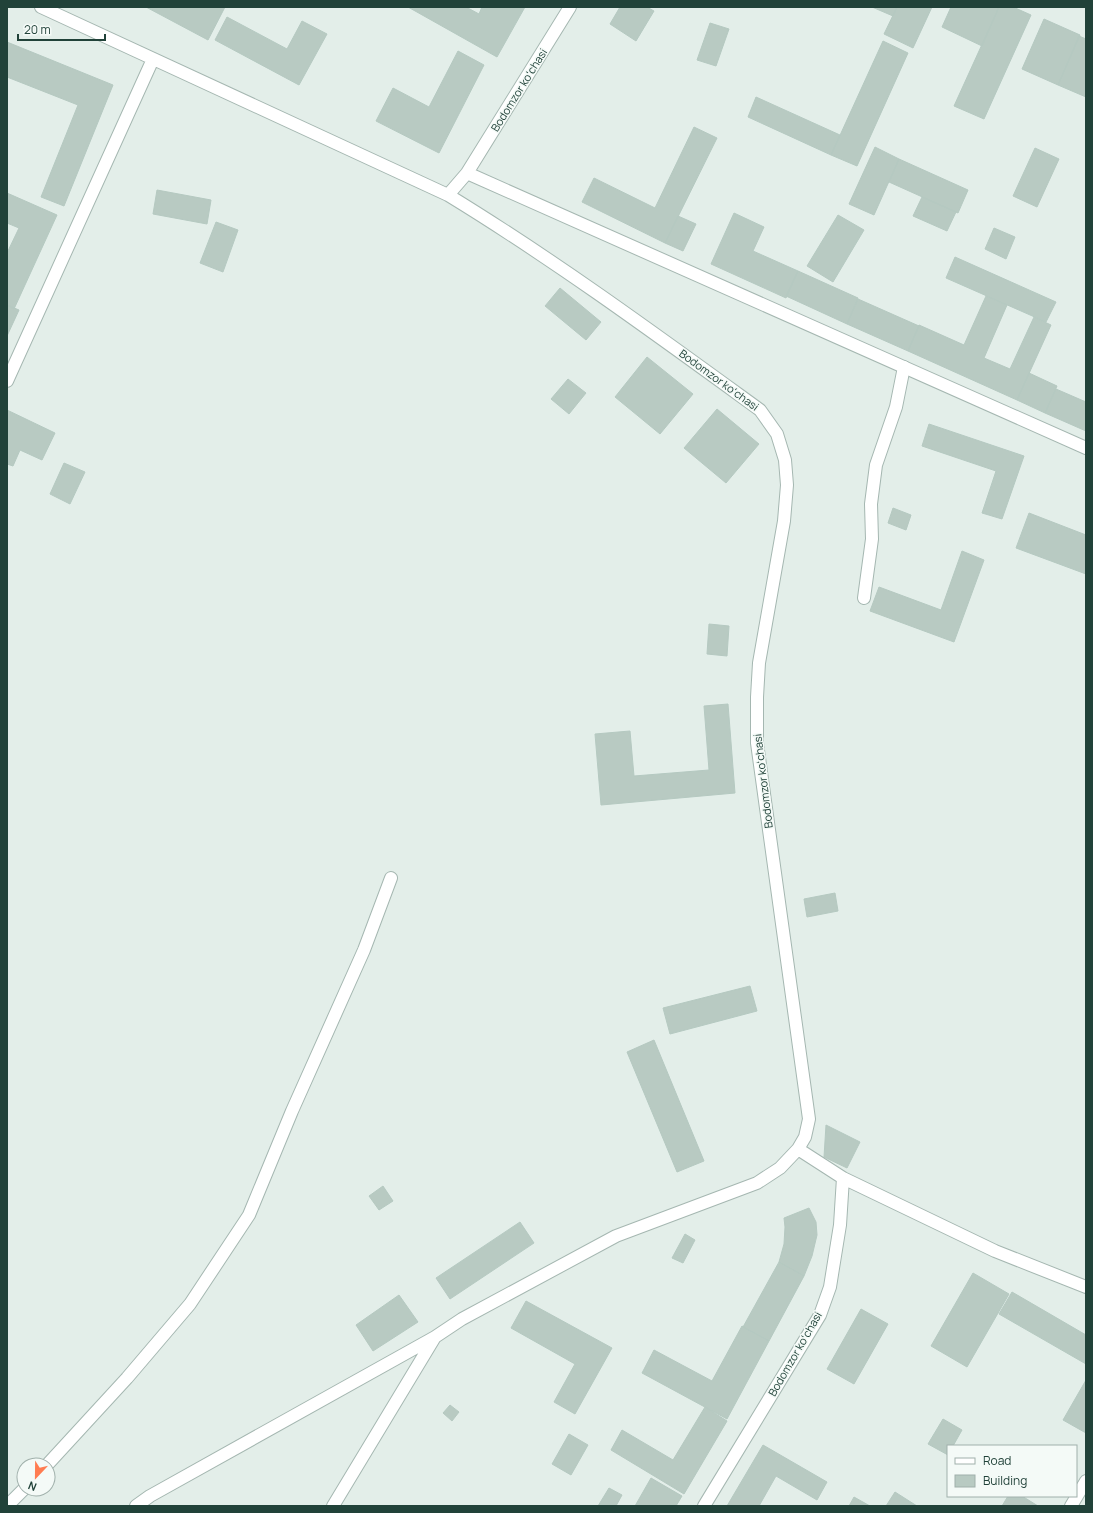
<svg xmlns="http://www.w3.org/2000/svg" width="1093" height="1513" font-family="Manrope,sans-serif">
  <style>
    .building { fill: #b8cac2; stroke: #b5c9c1 }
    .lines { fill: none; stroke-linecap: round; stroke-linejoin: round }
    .lane-casing { stroke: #a5b7b1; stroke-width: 14 }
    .street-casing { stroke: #a5b7b1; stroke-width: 14 }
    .lane { stroke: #fff; stroke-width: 12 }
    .street { stroke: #fff; stroke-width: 12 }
    .labels { text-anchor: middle; stroke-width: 3; stroke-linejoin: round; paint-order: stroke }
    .street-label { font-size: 11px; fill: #214239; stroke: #f4faf7 }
  </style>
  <rect width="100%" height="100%" fill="#e3eee9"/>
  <path class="building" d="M146 7H225L208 40Z
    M408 7H466L479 14 482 7H525L497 57Z
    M620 7H647L654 11 636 41 610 24Z
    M872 7H897L893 16Z
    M897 7H932L913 48 884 34Z
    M951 7H999L982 46 942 27Z
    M999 7H1013L1031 15 984 119 954 106Z
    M227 17 287 49 302 21 327 34 299 85 215 40Z
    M1044 19 1080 35 1058 85 1022 69Z
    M710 23 729 29 716 66 697 60Z
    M1079 36 1086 39V97L1058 85Z
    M883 41 908 53 857 166 831 155Z
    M7 42 113 85 64 206 41 197 78 105 7 77Z
    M458 51 484 65 439 153 376 121 393 88 429 107Z
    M756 97 840 135 831 155 748 117Z
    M694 127 717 138 665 243 582 202 594 178 655 208Z
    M875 147 899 159 874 215 849 204Z
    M1035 148 1059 159 1037 207 1013 196Z
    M899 159 968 190 958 213 889 182Z
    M157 190 211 200 207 224 153 214Z
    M7 193 57 215 14 309 7 305V253L19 228 7 223Z
    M922 197 956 212 947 231 913 216Z
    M734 213 764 227 753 251 798 271 786 298 711 264Z
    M838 215 864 230 833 282 807 266Z
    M678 216 696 224 683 251 665 243Z
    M216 222 238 230 223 272 200 263Z
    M994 228 1015 237 1006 259 985 249Z
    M955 257 1056 302 1046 322 946 278Z
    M798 271 858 298 847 324 786 296Z
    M560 288 601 322 586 340 545 306Z
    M986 296 1007 305 984 358 1010 369 1034 317 1051 325 1017 400 908 351 919 325 964 345Z
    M858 299 919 326 908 351 847 324Z
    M7 305 19 310 7 336Z
    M647 357 693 394 660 434 615 397Z
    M1029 373 1057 386 1045 413 1017 400Z
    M568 379 586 393 569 414 551 399Z
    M1056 389 1086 402V431L1045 413Z
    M717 409 759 444 726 483 684 448Z
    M7 410 55 433 42 460 20 450 13 466 7 464Z
    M929 424 1024 456 1002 519 982 513 996 471 922 446Z
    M64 463 85 472 70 504 50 494Z
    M893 508 911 515 906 530 888 523Z
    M1029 513 1086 535V574L1016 548Z
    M962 551 984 560 954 642 870 611 879 587 941 610Z
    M709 624 729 626 727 656 707 654Z
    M728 704 735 793 601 805 595 734 630 731 634 776 709 770 704 706Z
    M835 893 838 911 807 917 804 899Z
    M750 986 757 1011 670 1034 663 1008Z
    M654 1040 704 1161 677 1172 627 1052Z
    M826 1125 860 1142 847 1168 824 1157Z
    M383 1186 393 1201 379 1210 369 1196Z
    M809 1208 816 1222 817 1235 812 1256 804 1276 779 1262 784 1244 785 1227 784 1218Z
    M520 1222 534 1243 450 1299 436 1278Z
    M685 1234 695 1240 683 1263 672 1258Z
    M779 1262 804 1276 769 1341 743 1327Z
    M973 1273 1009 1294 967 1367 931 1346Z
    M1012 1292 1086 1335V1364L999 1314Z
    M399 1295 418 1322 373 1351 356 1325Z
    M526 1301 612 1348 575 1414 554 1402 575 1364 511 1328Z
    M861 1309 888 1324 854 1384 827 1369Z
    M742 1326 769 1341 727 1419 642 1373 654 1350 712 1381Z
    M1086 1380V1433L1063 1420Z
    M450 1405 459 1412 452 1421 443 1413Z
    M705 1407 727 1421 684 1494 611 1450 622 1430 673 1460Z
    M943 1419 962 1430 953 1446H948V1455L928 1444Z
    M569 1434 588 1445 571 1475 552 1464Z
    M763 1445 827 1482 817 1500 776 1476 759 1506H727Z
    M651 1478 682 1496 676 1506H635Z
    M609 1488 622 1495 616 1506H598Z
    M895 1492 917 1506H886Z
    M1008 1496H1022L1038 1506H1002Z
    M854 1497 870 1506H849Z"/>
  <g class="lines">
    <defs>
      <path id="lane" d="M864 598 872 539 871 504 876 465 896 407 904 367
        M47 1465 127 1378 190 1304 249 1215 292 1111 364 950 391 878
        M7 1506 24 1489"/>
      <path id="street" d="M41 7 448 195C556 261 658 336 760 410L777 434 785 460 787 485 784 521 759 663 757 697V743L809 1119 805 1137 798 1149 843 1178 840 1225 834 1262 830 1287 820 1315 704 1506
        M467 173 1086 448
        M448 195 467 173 570 7
        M7 381 153 59
        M843 1178 995 1251 1086 1287
        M136 1506 150 1496 435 1337 462 1319 616 1236 757 1183 780 1168 798 1149
        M333 1506 435 1337
        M1071 1506 1086 1481"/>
    </defs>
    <use href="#lane" class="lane-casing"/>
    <use href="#street" class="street-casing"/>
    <use href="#lane" class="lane"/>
    <use href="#street" class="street"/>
  </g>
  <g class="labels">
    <g class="street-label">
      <text transform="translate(519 90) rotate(-58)" y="4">Bodomzor koʻchasi</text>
      <text transform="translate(719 380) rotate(36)" y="4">Bodomzor koʻchasi</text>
      <text transform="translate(763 781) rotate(-97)" y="4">Bodomzor koʻchasi</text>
      <text transform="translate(795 1354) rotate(-60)" y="4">Bodomzor koʻchasi</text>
    </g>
  </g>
  <rect width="1093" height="1513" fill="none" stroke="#214239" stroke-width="16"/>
  <rect x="947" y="1445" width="130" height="52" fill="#f4faf7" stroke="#a0b0ab"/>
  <rect x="955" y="1458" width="20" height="6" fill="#ffffff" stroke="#a0b0ab"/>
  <text x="983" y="1465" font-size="12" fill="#214239">Road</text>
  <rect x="955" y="1475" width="20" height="12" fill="#b8cac2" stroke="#a0b0ab"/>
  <text x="983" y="1485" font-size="12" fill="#214239">Building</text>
  <g transform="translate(36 1477) rotate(202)"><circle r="19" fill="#f4faf7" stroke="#a0b0ab"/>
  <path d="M0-3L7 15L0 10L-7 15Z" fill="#ff7c51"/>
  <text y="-6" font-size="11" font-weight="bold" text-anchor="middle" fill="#214239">N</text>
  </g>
  <path d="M18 34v6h87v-6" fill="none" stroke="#214239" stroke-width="2"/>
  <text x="24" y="34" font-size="12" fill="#214239" stroke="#f4faf7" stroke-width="3" paint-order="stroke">20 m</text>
</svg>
